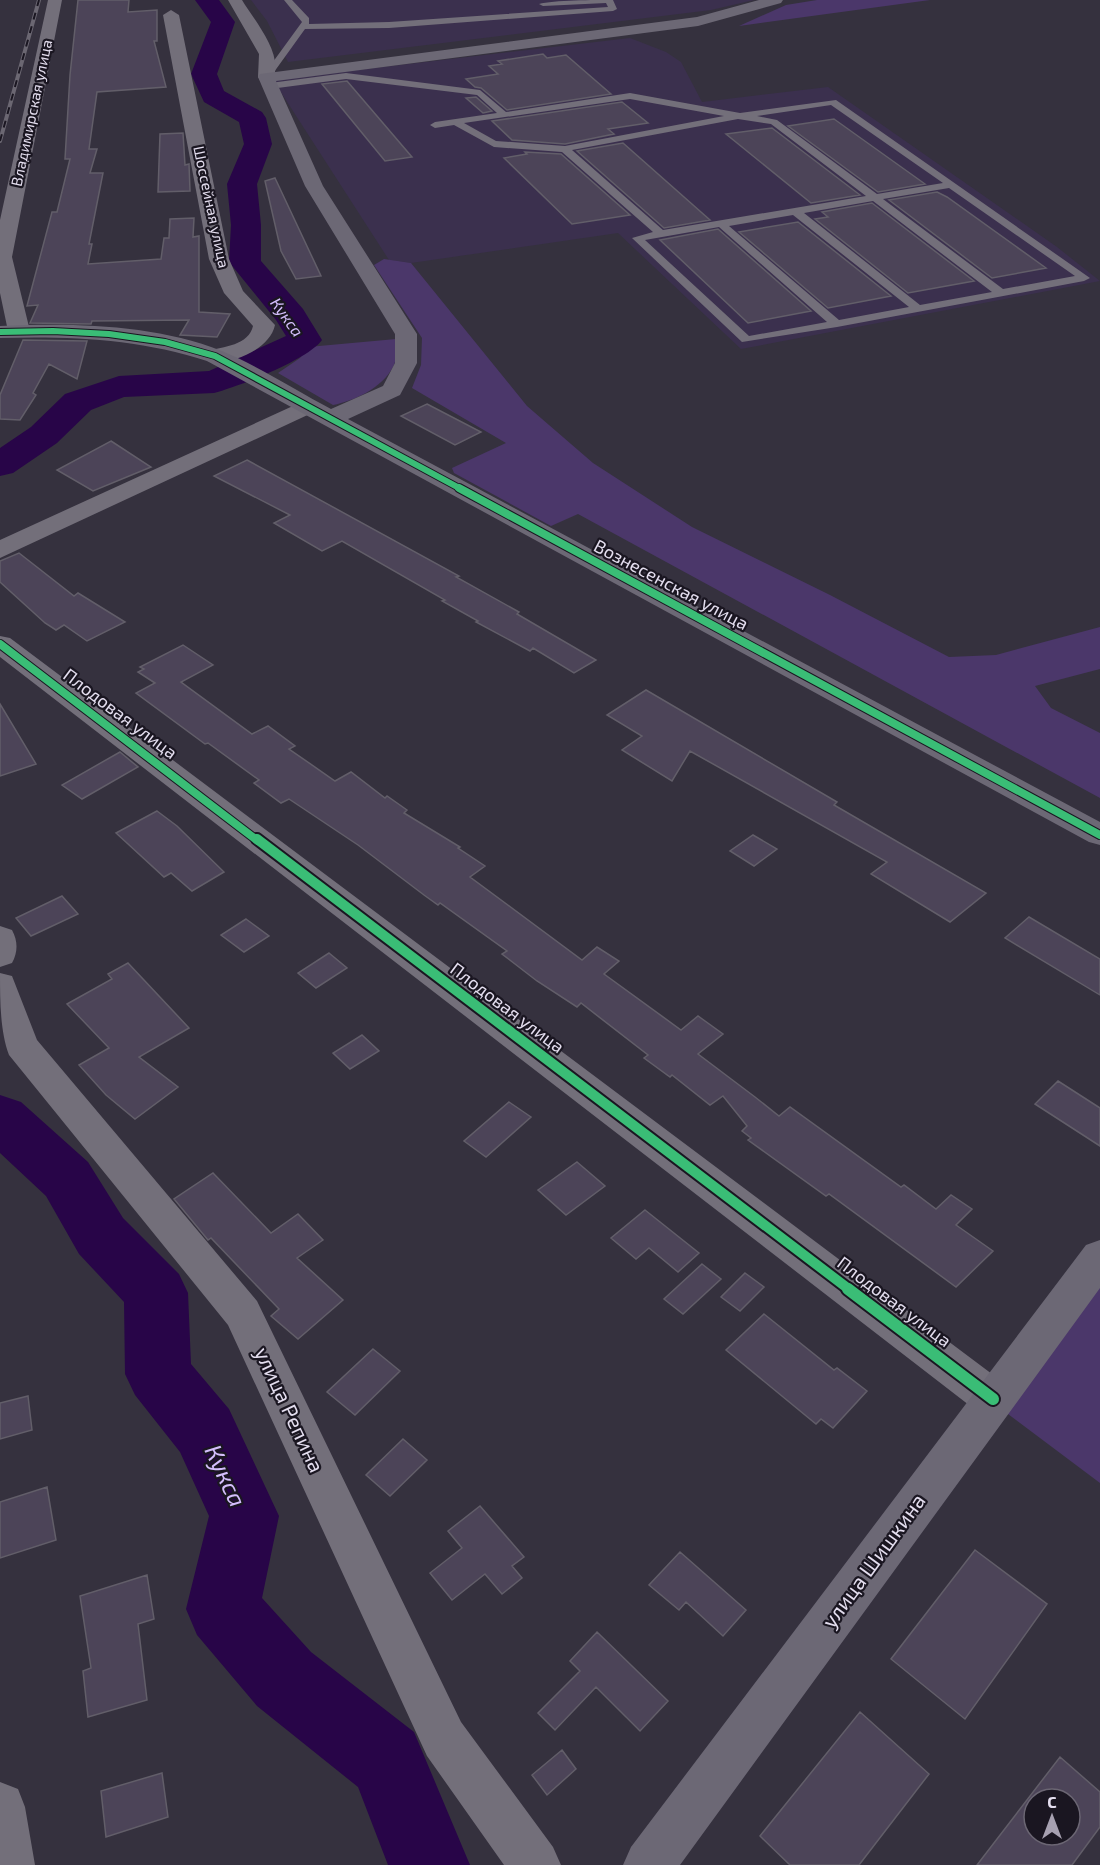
<svg xmlns="http://www.w3.org/2000/svg" width="1100" height="1865" font-family="'Exo 2',sans-serif">
  <style>
    .built { fill: #3b304e }
    .green { fill: #4b376a }
    .lines { fill: none; stroke-linecap: round; stroke-linejoin: round }
    .river { fill: #280548; fill-rule: evenodd }
    .building { fill: #4c4458; stroke: #625e69; stroke-width: 1.5; fill-rule: evenodd }
    .lane { fill: #736f7a; fill-rule: evenodd }
    .street { fill: #736f7a; fill-rule: evenodd }
    .secondary { fill: #6c6875; fill-rule: evenodd }
    .rail-casing { stroke: #6b6772; stroke-width: 4 }
    .rail { stroke: #1a1621; stroke-width: 2; stroke-dasharray: 7; stroke-linecap: butt }
    .cycleway-far3-casing { stroke: #1a1621; stroke-width: 8 }
    .cycleway-far2-casing { stroke: #1a1621; stroke-width: 10 }
    .cycleway-far1-casing { stroke: #1a1621; stroke-width: 14 }
    .cycleway-casing { stroke: #1a1621; stroke-width: 16 }
    .cycleway-far3 { stroke: #3abd76; stroke-width: 6 }
    .cycleway-far2 { stroke: #3abd76; stroke-width: 8 }
    .cycleway-far1 { stroke: #3abd76; stroke-width: 10 }
    .cycleway { stroke: #3abd76; stroke-width: 12 }
    .labels { text-anchor: middle; stroke-width: 4.5; stroke-linejoin: round; paint-order: stroke }
    .far-street-label { font-size: 15px; fill: #e4deef; stroke: #1a1621 }
    .far-water-label { font-size: 16px; font-style: italic; fill: #d4befc; stroke: #1a1621 }
    .street-label { font-size: 18px; fill: #e4deef; stroke: #1a1621 }
    .near-street-label { font-size: 21px; fill: #e4deef; stroke: #1a1621 }
    .near-water-label { font-size: 24px; font-style: italic; fill: #d4befc; stroke: #1a1621 }
  </style>
  <rect width="100%" height="100%" fill="#35313e"/>
  <path class="built" d="M251 0H754L711 10 288 62 267 21Z
    M630 38 666 52 681 62 702 102 828 87 1057 247 1100 281 741 349 618 233 411 263 389 260 273 80Z"/>
  <path class="green" d="M817 0H930L739 26 786 5Z
    M384 259 411 263 527 406 593 463 692 527 830 595 949 657 996 655 1100 627V669L1035 686 1051 708 1100 733V798L578 514 551 526 454 473 452 468 506 443 412 388 421 365 422 338 374 265Z
    M396 339C396 347 397 361 393 367 382 388 354 401 333 405L278 373 300 358 308 347Z
    M1100 1282V1483L1000 1408Z"/>
  <g class="lines">
    <path class="river" d="M195 0H219L235 22 217 74 224 91 262 112 266 118 272 144 257 184 261 225V261L303 309 322 340C309 359 238 387 214 393L124 397 91 410 57 443 13 473 0 476V448L31 427 65 394 119 376 209 371 286 336 276 320 229 262 231 225 227 184 244 144 239 122 204 102 191 74 211 22Z
      M0 1095 21 1102 88 1162 123 1218 179 1274 188 1293 191 1364 229 1409 279 1516 262 1598 311 1652 414 1732 470 1865H388L358 1787 257 1706 197 1635 186 1609 209 1516 180 1452 135 1395 125 1374 124 1302 79 1254 46 1196 0 1153Z"/>
  </g>
  <path class="building" d="M78 0H129L128 12 157 10V41H154L166 87 97 92 89 149H97L90 173H103L89 244H92L88 264 161 259 164 238H169L170 219 194 218 193 237 199 236V312L230 314 217 337 180 335 189 320 92 321 91 324 30 323 38 305 27 306 52 212H57L70 159H65L70 75Z
    M543 54 547 58 566 55 611 94 507 110 481 88 475 87 466 79 498 74 489 66 502 64 498 61Z
    M347 81 412 157 385 161 322 84Z
    M476 97 492 111 483 113 466 98Z
    M622 102 648 123 608 129 614 134 565 144 512 140 492 121Z
    M834 119 925 184 878 192 788 126Z
    M772 128 860 195 811 203 726 134Z
    M183 133 185 165 189 164 190 191 158 192 160 134Z
    M623 143 710 220 664 228 577 151Z
    M525 152 561 154 630 215 572 224 504 158 527 154Z
    M275 178 321 276 296 279 281 251 265 181Z
    M937 192 947 197 1046 268 992 278 889 200Z
    M872 203 974 281 908 293 815 219 828 217 822 212Z
    M798 222 891 296 828 308 739 232Z
    M718 229 811 311 748 323 660 240Z
    M23 340 87 341 77 379 49 364 33 393 36 395 20 420 0 419V395Z
    M427 404 481 432 455 445 401 416Z
    M111 441 151 467 93 491 57 470Z
    M247 460 459 576 456 577 519 612 517 614 596 660 574 673 533 648 530 651 476 622 478 621 442 601 445 600 342 541 322 551 274 523 290 515 214 476Z
    M19 553 74 596 78 593 125 622 87 641 64 625 56 630 45 623 0 582V561Z
    M183 645 213 665 181 682 252 734 268 726 295 746 289 749 335 781 351 772 385 798 387 796 407 810 404 813 460 847 458 848 485 866 470 877 582 960 597 947 619 961 604 974 681 1030 698 1016 723 1034 698 1054 755 1097 779 1116 790 1107 901 1187 904 1185 936 1209 951 1195 972 1209 956 1225 993 1251 956 1287 829 1194 826 1196 748 1140 751 1138 742 1131 747 1126 723 1096 710 1105 672 1075 670 1077 644 1058 648 1055 581 1003 577 1007 537 981 502 954 507 951 440 903 438 905 424 895 358 845 289 799 281 803 254 783 259 780 208 743 205 744 136 693 155 683 138 672 144 669 140 667Z
    M646 690 837 802 834 805 986 893 950 922 871 874 887 862 690 751 672 781 622 750 642 736 607 715Z
    M0 704 36 764 0 776Z
    M120 752 138 767 82 799 62 785Z
    M157 811 177 826 224 872 192 891 171 873 164 877 116 833Z
    M753 835 777 849 754 866 730 851Z
    M62 896 78 914 31 936 16 918Z
    M1029 917 1100 959V995L1005 938Z
    M246 919 269 936 244 952 221 935Z
    M329 953 347 968 316 988 298 973Z
    M128 963 189 1028 139 1057 178 1087 135 1119 106 1095 79 1065 109 1048 67 1004 112 979 108 974Z
    M362 1035 379 1051 350 1069 333 1053Z
    M1058 1081 1100 1108V1146L1035 1104Z
    M509 1102 531 1117 486 1157 464 1141Z
    M577 1162 605 1186 566 1215 538 1190Z
    M213 1173 271 1233 298 1214 323 1240 297 1258 343 1300 298 1339 271 1316 279 1309 211 1238 208 1240 174 1199Z
    M645 1210 699 1253 678 1272 649 1248 636 1259 611 1238Z
    M702 1264 721 1279 683 1314 664 1299Z
    M745 1273 764 1287 740 1311 721 1297Z
    M764 1314 834 1370 837 1368 867 1391 833 1428 821 1419 816 1424 726 1350Z
    M373 1349 400 1371 355 1415 327 1392Z
    M28 1396 32 1430 0 1439V1403Z
    M403 1439 427 1460 390 1496 366 1475Z
    M47 1487 56 1540 0 1558V1502Z
    M480 1506 524 1557 512 1566 522 1578 502 1594 485 1574 452 1600 430 1573 462 1548 448 1531Z
    M975 1550 1047 1604 965 1719 891 1659Z
    M680 1552 746 1610 723 1636 686 1602 679 1610 649 1585Z
    M147 1575 154 1619 138 1624 147 1700 88 1717 83 1671 91 1668 80 1596Z
    M597 1632 668 1701 640 1731 596 1687 555 1730 538 1713 580 1671 570 1661Z
    M860 1712 929 1774 859 1865H790L760 1836Z
    M562 1750 576 1769 547 1795 532 1775Z
    M1060 1757 1100 1792V1827L1072 1865H977ZM1034 1799H1070V1835H1034Z
    M162 1773 168 1817 106 1837 101 1791Z"/>
  <g class="lines">
    <path class="lane" d="M284 0H292L309 18V24L389 22 608 7 606 3 543 6 539 4C553 0 595 0 613 0L617 9 613 11 389 28 305 29 269 79 266 80 262 77 302 22Z
      M346 73 480 90 506 112 630 93 740 113 836 100 1090 278 1084 281 837 327 742 342 632 238 653 232 562 152 494 147 454 125 435 128 430 125 435 122 497 113 477 95 346 79 270 89 265 86 270 83ZM630 99 724 116 565 146 496 141 464 123ZM831 105 943 183 877 194 777 120 757 116ZM738 119 771 124 866 196 663 230 572 150ZM949 188 1075 276 1003 289 883 199ZM873 201 992 292 920 305 804 213ZM793 215 909 307 839 320 729 226ZM719 227 827 322 749 336 645 240Z"/>
    <path class="street" d="M48 0H62L12 257 30 331 27 336 19 337 11 336 8 331 0 293V220Z
      M228 0H242C254 20 286 57 272 80H260L258 77 259 54Z
      M171 10 179 15 229 259 243 291 275 325C270 350 229 366 207 361L204 356 207 351C223 347 249 345 253 326L224 293 209 259 163 15Z
      M306 400 314 402 317 407 314 412 0 558V540Z
      M0 636 10 638 1008 1386 1014 1399 1008 1412 993 1418 978 1412 0 657Z
      M0 926 12 930C18 941 18 952 12 963L0 967Z
      M0 973 12 976 37 1040 257 1301 461 1722 553 1847 561 1865H504L427 1756 228 1325 9 1055C0 1031 0 1000 0 973Z
      M0 1782 18 1789 25 1807 35 1865H0Z"/>
    <path class="secondary" d="M759 0H783L781 3 698 26 276 81 323 186 417 334V363L400 395 348 419 1100 822V845L1089 842 207 361C140 339 70 336 0 338V326C73 323 153 324 222 351 258 366 297 391 331 409L383 386 395 363V334L305 186 258 77 260 74 697 17Z
      M1100 1240V1288L680 1865H623L631 1847 1086 1245Z"/>
    <defs>
      <path id="rail" d="M0 141 39 0"/>
    </defs>
    <use href="#rail" class="rail-casing"/>
    <use href="#rail" class="rail"/>
    <defs>
      <path id="cycleway-far3" d="M0 332 53 331 109 334 165 342 215 356 461 489"/>
      <path id="cycleway-far2" d="M459 488 1100 835
        M0 644 258 841"/>
      <path id="cycleway-far1" d="M257 839 850 1290"/>
      <path id="cycleway" d="M848 1289 993 1399"/>
    </defs>
    <use href="#cycleway-far3" class="cycleway-far3-casing"/>
    <use href="#cycleway-far2" class="cycleway-far2-casing"/>
    <use href="#cycleway-far1" class="cycleway-far1-casing"/>
    <use href="#cycleway" class="cycleway-casing"/>
    <use href="#cycleway-far3" class="cycleway-far3"/>
    <use href="#cycleway-far2" class="cycleway-far2"/>
    <use href="#cycleway-far1" class="cycleway-far1"/>
    <use href="#cycleway" class="cycleway"/>
  </g>
  <g class="labels">
    <g class="far-street-label">
      <text transform="translate(32 113) rotate(-78)" y="5">Владимирская улица</text>
      <text transform="translate(211 207) rotate(78)" y="5">Шоссейная улица</text>
    </g>
    <g class="far-water-label">
      <text transform="translate(287 317) rotate(54)" y="6">Кукса</text>
    </g>
    <g class="street-label">
      <text transform="translate(671 585) rotate(28)" y="6">Вознесенская улица</text>
      <text transform="translate(120 714) rotate(37)" y="6">Плодовая улица</text>
      <text transform="translate(507 1008) rotate(37)" y="6">Плодовая улица</text>
      <text transform="translate(894 1302) rotate(37)" y="6">Плодовая улица</text>
    </g>
    <g class="near-street-label">
      <text transform="translate(289 1410) rotate(65)" y="7">улица Репина</text>
      <text transform="translate(874 1561) rotate(-54)" y="7">улица Шишкина</text>
    </g>
    <g class="near-water-label">
      <text transform="translate(225 1476) rotate(65)" y="8">Кукса</text>
    </g>
  </g>
  <g transform="translate(1052 1817)"><circle r="28" fill="#1a1621" stroke="#6b6673" stroke-width="1.5"/>
  <path d="M0-4.5L10 22L0 15L-10 22Z" fill="#a7a1b1"/>
  <text y="-9" font-size="16" font-weight="bold" text-anchor="middle" fill="#e4deef">С</text>
  </g>
</svg>
